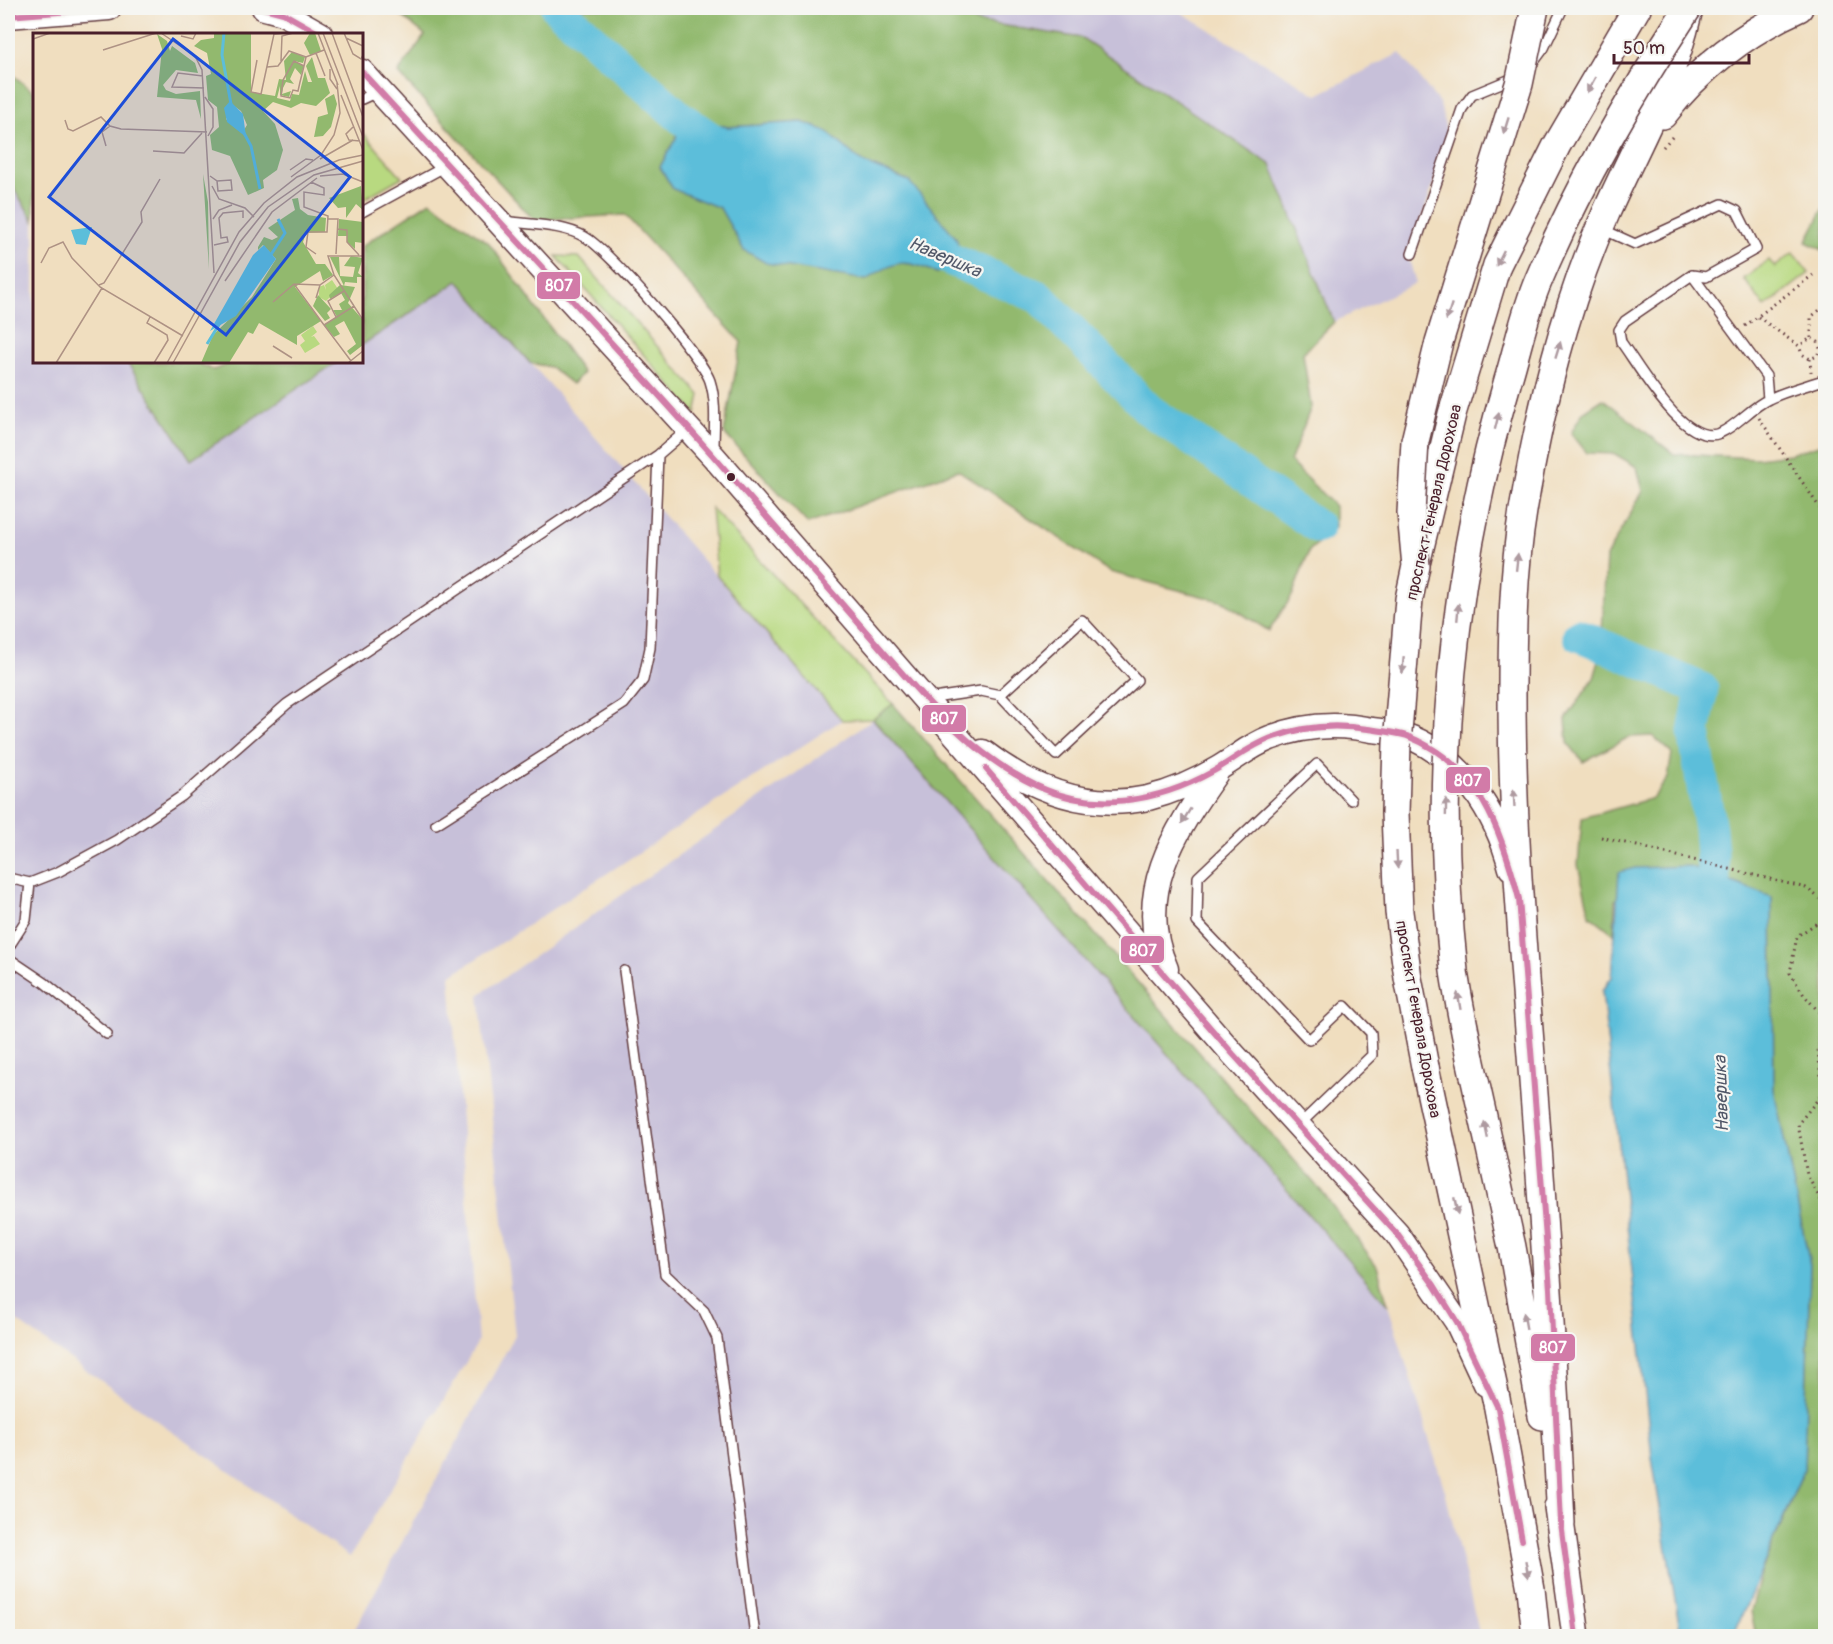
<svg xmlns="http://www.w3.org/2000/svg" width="1833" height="1644" font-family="Pangolin,sans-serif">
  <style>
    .industrial { fill: #c7c0d9 }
    .green { fill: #b8d980; stroke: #817c56; stroke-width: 1.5 }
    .forest { fill: #92b96e; stroke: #6e6c4c; stroke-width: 1.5; fill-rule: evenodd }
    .water { fill: #5cbeda; stroke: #536e82; stroke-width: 1.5 }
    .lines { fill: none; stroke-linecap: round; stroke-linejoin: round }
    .river { stroke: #5cbeda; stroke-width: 33 }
    .service-casing { stroke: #633c41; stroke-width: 12 }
    .tertiary-casing { stroke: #633c41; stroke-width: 27 }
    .secondary-casing { stroke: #633c41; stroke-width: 30 }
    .path { stroke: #633c41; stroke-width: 3; stroke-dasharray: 1.5 4.5; stroke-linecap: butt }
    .service { stroke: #fff; stroke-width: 9 }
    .tertiary { stroke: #fff; stroke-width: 24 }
    .secondary { stroke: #fff; stroke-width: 27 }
    .secondary-bridge-casing { stroke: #633c41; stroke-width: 30; stroke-linecap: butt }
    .secondary-bridge { stroke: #fff; stroke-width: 27 }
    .bus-1-casing { stroke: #f6f6f2; stroke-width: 10 }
    .bus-1 { stroke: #d27ba8; stroke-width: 6 }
    .oneway { fill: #ae9aa0 }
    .bus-dot { fill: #4a1f2b; stroke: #f6f6f2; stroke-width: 2 }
    .labels { text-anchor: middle; stroke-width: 4.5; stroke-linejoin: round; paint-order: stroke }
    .street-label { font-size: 16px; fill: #4a1f2b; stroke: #f6f6f2 }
    .water-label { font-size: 18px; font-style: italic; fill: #505768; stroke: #f6f6f2 }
    .inset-river { fill: none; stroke: #5cbeda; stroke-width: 3 }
    .inset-road { fill: none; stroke: #ae9284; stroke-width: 1.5 }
    .view { fill: #1d4ed8; fill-opacity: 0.15; stroke: #1d4ed8; stroke-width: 3 }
    .inset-edge { fill: none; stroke: #4a1f2b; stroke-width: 3 }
    .line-badge { stroke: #f6f6f2; stroke-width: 2 }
    .badge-label { font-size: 16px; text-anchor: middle; font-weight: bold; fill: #fff }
  </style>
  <rect width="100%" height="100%" fill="#f6f6f2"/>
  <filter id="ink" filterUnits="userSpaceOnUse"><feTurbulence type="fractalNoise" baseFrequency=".0167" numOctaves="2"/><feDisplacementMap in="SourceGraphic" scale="12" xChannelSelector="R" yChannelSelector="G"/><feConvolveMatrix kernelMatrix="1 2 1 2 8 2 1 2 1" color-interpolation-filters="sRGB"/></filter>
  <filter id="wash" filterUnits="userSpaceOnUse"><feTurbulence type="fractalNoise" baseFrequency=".008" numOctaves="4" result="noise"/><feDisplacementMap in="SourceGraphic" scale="24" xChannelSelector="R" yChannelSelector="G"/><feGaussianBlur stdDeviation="1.35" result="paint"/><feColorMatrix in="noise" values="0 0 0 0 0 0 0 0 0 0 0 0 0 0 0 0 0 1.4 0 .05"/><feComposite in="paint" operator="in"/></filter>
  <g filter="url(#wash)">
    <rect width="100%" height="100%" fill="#f0debf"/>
    <path class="industrial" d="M943 8H1174L1317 95 1400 53 1440 104 1448 138 1409 259 1416 283 1334 322 1271 165 941 15Z
      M8 179 34 221V362H127L191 459 337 362H362V345L458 280 842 720 450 976 478 1342 350 1557 8 1315Z
      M873 719 1388 1305 1445 1491 1480 1636H351L515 1335 479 995Z"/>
    <path class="green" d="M364 134 402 177 362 200V136Z
      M1793 253 1809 273 1765 307 1744 279 1769 260 1775 267Z
      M556 256 579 257 700 395 696 414Z
      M711 508 893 704 873 719 842 720 717 576Z"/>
    <path class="forest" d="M392 8H943L942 16 1082 38 1271 165 1334 322 1303 353 1311 407 1290 462 1335 506V528L1309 551 1292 596 1269 631 1224 602 1110 572 958 470 808 524 724 433 741 342 625 215 534 220 398 73 425 35ZM680 117 728 127 802 122 826 131 862 162 909 181 937 273C905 258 895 260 866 280L744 250 720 208 673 189 660 167 676 138Z
      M8 71 34 92V221L8 179Z
      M430 201 489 243 583 373 572 384 550 367 530 363 458 281 362 345V246Z
      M1825 206V251L1806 242Z
      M127 362H196L213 370 235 362H337L191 460Z
      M1603 399 1674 454 1757 458 1790 454 1825 443V1636H1756L1751 1611 1762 1570 1804 1469 1810 1265 1774 1090 1772 897 1615 900 1614 934 1590 915 1578 865 1582 818 1653 798 1668 778 1672 753 1653 736 1629 737 1583 762 1568 743 1566 719 1594 678 1601 654 1606 557 1643 491 1637 467 1615 454 1587 453 1571 433 1583 412Z
      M893 704 1323 1193 1377 1266 1388 1305 873 719Z"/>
    <path class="water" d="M680 117 728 127 802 122 826 131 862 162 909 181 957 239 960 264 937 273C905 258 895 260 866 280L766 263 744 250 720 208 673 189 660 167 676 138Z
      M1689 866 1772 897 1774 1090 1810 1265 1804 1469 1735 1632 1707 1633V1636H1681L1652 1458 1602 991 1612 977 1619 872 1635 868Z"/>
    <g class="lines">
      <path class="river" d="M557 8 680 117 716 142
        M919 246 1039 297 1149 410 1318 527
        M1579 635 1702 689 1694 732 1710 829 1717 921"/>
    </g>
  </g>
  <g filter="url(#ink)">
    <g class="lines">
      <defs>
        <path id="service" d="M1533 63 1544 48 1563 8
          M362 99 377 92
          M362 212 446 166
          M504 221C530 225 562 224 585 237 608 249 702 357 710 381 717 403 714 426 714 449
          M1602 229 1635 244 1722 204 1737 211 1756 249 1706 277 1692 275 1625 321 1619 330 1621 342C1639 366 1684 448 1720 433 1738 425 1751 407 1769 399 1787 390 1807 386 1826 379
          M1412 254 1462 109 1472 95 1518 76
          M1692 275 1766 376 1768 399
          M927 699 981 691 1000 695 1056 755 1137 680 1082 620 1000 695
          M436 824 624 704 643 680 650 648 658 455
          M8 878 30 883 58 872 117 840 182 796 287 704 658 455 688 429
          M8 957V948L26 920 30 883
          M8 958 45 983 107 1034
          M624 971 665 1274 704 1311 717 1338 755 1636
          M1298 1126 1372 1055 1371 1033 1345 1006 1309 1040 1197 922 1198 877 1317 764 1351 800"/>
        <path id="tertiary" d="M264 8 283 13 320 34
          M8 16 109 8
          M362 72 714 457 1233 1054 1397 1234 1457 1322 1486 1384
          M983 752C1031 789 1087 811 1148 798 1173 792 1197 781 1219 768 1236 758 1251 745 1270 738 1303 725 1338 723 1372 730 1383 731 1394 732 1404 735 1460 754 1497 814 1511 868
          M1166 969C1133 895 1174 832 1216 773"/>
        <path id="secondary" d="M1663 115C1698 69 1747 31 1799 8
          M1417 560 1452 414 1497 265 1557 145 1637 8
          M1470 1058 1512 1247 1542 1416
          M1425 1067 1498 1408 1531 1589 1536 1636
          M1558 1507 1576 1636
          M1561 1523C1553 1350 1541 1178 1527 1005 1519 902 1512 800 1512 696 1512 634 1513 572 1523 511 1540 409 1564 308 1606 213 1635 147 1672 86 1688 13"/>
      </defs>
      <use href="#service" class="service-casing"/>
      <use href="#tertiary" class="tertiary-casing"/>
      <use href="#secondary" class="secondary-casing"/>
      <path class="path" d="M1663 147 1673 136
        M1758 317 1799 346 1802 354 1810 359 1817 356 1820 349 1818 342 1811 338 1799 346
        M1745 326 1813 275
        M1811 338V317L1826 305
        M1810 359 1811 372
        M1759 418 1826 517
        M1601 837 1806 888 1826 903
        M1826 917 1797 936 1790 973 1804 995 1825 1019 1818 1051 1823 1093 1798 1124 1807 1175 1826 1209"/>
      <use href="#service" class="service"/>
      <use href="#tertiary" class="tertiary"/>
      <use href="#secondary" class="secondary"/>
      <defs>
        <path id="secondary-bridge" d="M1470 1058C1465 1030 1458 1000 1454 971 1432 774 1452 570 1508 380 1518 347 1525 311 1539 279 1579 184 1632 94 1688 8
          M1425 1067 1408 978 1399 912 1395 813 1397 743 1409 599 1416 566 1411 513 1415 441 1439 342 1519 84 1535 8"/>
      </defs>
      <use href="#secondary-bridge" class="secondary-bridge-casing"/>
      <use href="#secondary-bridge" class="secondary-bridge"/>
      <defs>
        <path id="bus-1" d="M264 8 283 13 320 34
          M8 16 109 8
          M362 72C480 201 600 328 716 459 765 515 813 571 862 627 915 687 963 751 1037 786 1094 813 1158 802 1212 772 1233 760 1251 745 1274 737 1304 726 1336 724 1368 729 1381 731 1395 732 1407 736 1479 764 1502 831 1519 899L1550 1289 1561 1523 1576 1636
          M986 769 1233 1054 1397 1234 1434 1285 1457 1322 1498 1408 1522 1540"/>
      </defs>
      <use href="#bus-1" class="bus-1-casing"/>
      <use href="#bus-1" class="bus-1"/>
    </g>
    <defs><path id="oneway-solid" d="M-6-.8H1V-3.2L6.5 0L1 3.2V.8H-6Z" transform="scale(1.5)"/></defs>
    <g class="oneway">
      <use href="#oneway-solid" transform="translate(1591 85) rotate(119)"/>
      <use href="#oneway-solid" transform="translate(1506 126) rotate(107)"/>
      <use href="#oneway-solid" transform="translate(1500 258) rotate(116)"/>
      <use href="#oneway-solid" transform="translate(1449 312) rotate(108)"/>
      <use href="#oneway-solid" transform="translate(1558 350) rotate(-73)"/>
      <use href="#oneway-solid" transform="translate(1497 421) rotate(-76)"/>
      <use href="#oneway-solid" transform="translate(1517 562) rotate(-84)"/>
      <use href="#oneway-solid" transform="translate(1458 612) rotate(-85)"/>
      <use href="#oneway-solid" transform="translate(1403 665) rotate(95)"/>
      <use href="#oneway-solid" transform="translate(1514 798) rotate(-93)"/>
      <use href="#oneway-solid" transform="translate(1446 807) rotate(-89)"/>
      <use href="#oneway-solid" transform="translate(1186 816) rotate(121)"/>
      <use href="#oneway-solid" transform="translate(1397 860) rotate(87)"/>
      <use href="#oneway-solid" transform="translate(1459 1001) rotate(-100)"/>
      <use href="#oneway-solid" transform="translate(1486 1130) rotate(-102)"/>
      <use href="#oneway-solid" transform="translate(1456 1206) rotate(78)"/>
      <use href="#oneway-solid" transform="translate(1525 1321) rotate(-100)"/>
      <use href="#oneway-solid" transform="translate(1527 1569) rotate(80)"/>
    </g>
  </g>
  <circle class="bus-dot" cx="731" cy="477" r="5"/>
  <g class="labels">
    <g class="street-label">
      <text transform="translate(1433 502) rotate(-77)" y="6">проспект Генерала Дорохова</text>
      <text transform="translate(1419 1019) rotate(80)" y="6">проспект Генерала Дорохова</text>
    </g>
    <g class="water-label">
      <text transform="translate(945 257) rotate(23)" y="6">Навершка</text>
      <text transform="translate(1721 1094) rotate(-92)" y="6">Навершка</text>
    </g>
  </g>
  <g transform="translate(33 33)">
    <rect width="330" height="330" fill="#f0debf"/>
    <path d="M299 247 305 256 293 268 286 264V254L291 252 293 257 292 252ZM280 293 284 299 278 304 281 303 287 311 272 320 267 312 272 308 268 302Z" fill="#b8d980"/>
    <path d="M181 0H218V59L242 63 246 46 253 47 251 28 259 19 272 24 270 30 261 28 271 33 268 42 262 35 257 46 261 51 253 49 250 55 249 61 258 58 256 64 247 62V53L244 65 257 68 259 61 266 62 272 38 275 49H279L273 33 279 24 285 45H292L297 60 283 73 268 70 258 75 240 69 230 78 242 91 250 117 244 137 230 147 231 155 215 162 197 123 179 117 177 102 186 94 184 74 175 67 173 43 178 41 174 20 161 13 168 7 181 5ZM201 73 208 78 214 92 209 100 193 86ZM277 0H282L288 18 277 22 271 10ZM124 1 134 8 137 18 139 13 162 30 165 40 143 37 130 52 133 57 143 61 167 58 168 86 163 67 124 64 129 16ZM301 61 304 71 298 94 290 103 281 104 285 84 295 81 292 66ZM170 141 175 169 176 236ZM328 153 330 177 323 171 313 185V174L305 175 296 165ZM265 165 267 176 275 182 293 185 292 199 273 200 270 209 283 231H292L300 242 290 248 287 238 262 254 288 288 264 303V312L226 290 220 301 215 299 196 330H168L180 302 219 264 243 226 230 212 225 217V214L231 204 239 207 245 204 235 195 262 177 259 166ZM306 186 330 189V210L322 209V216L314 209V203H305ZM318 223 330 225 325 240 330 244H324V250L312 249 311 253 297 224H306L307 243 320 244 322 234 311 233ZM307 252 322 254 315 270 330 287V312L317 322 314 318 323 311 311 288 302 293 307 301 301 304 291 292 304 284 300 277H309L306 271 312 267 308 260 297 266 296 262ZM285 262 298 276 294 280 297 285 292 288 280 273Z" fill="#92b96e" fill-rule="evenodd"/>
    <path d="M197 68 210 81 213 104 194 89 191 75ZM59 194 53 212 43 211 38 197ZM231 212 243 226 203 283 177 298 220 222Z" fill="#5cbeda"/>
    <path class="inset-river" d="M191 0 189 22 198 71M211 100 218 113 227 156M237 223 252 200 245 186M174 311 187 290"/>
    <path class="inset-road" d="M128 0 162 23 169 37 181 240M285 0 305 52M290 0 330 104M299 0 330 84M311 0 320 21 328 26 330 22M148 3 160 6 163 0M313 5 330 13M0 6 17 0M70 17 123 0M283 20 292 43M224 27 218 59 228 61 241 1 251 0M248 28 249 3 260 0M271 33 261 28 250 47 248 63 257 65 260 57 265 58 267 49 271 33 273 24M234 34 245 33 256 18 273 24 291 17M297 36V46L304 56M170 43 145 40 139 54 171 55M308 62 330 117M172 64 180 76V94L175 103M32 87 35 96 40 98 68 84 77 93 88 96 174 99M320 94 313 101 316 107 327 108M73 113 69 99 77 93M120 118 151 120 169 100M287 126 320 107M257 137 273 126 280 127M177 143 184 148 185 158 199 157 198 147 184 148M287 143 310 141 330 149M258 144 288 122 301 102 307 80 304 50M278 149 291 155V162L271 159V174L295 183 294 199H275L273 214 283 221M179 153 186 166 212 175 221 184M180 186 186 177 199 172M295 186H305L303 221M304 196 314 197V209L326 222M181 212 195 209 194 204 188 205 186 185 190 180 210 178V185M8 230 16 215 30 209 39 225 67 254 150 303M192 248 239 179 284 145M261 251 287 252M66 252 71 250 109 189 108 179 127 146M283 265 287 252 301 242M240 269 261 251 291 292M321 273 301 242 295 223H330M117 284 114 290 134 302 135 307 121 330M303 284 295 268 311 258M240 313 259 325M318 328 291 292 321 273 330 287M23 330 69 255M134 330 206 199 231 170 264 144 306 127 330 122M140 330 207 209 235 174 281 142 330 128M315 330 330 318"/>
    <path class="view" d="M140 6 317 144 193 302 16 164Z"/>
    <rect width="330" height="330" class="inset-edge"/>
  </g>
  <g class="line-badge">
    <rect x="536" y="271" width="45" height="29" rx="6" fill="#d27ba8"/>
    <rect x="921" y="704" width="46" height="29" rx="6" fill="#d27ba8"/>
    <rect x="1445" y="766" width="46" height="28" rx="6" fill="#d27ba8"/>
    <rect x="1120" y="935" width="45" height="29" rx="6" fill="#d27ba8"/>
    <rect x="1530" y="1333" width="46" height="29" rx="6" fill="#d27ba8"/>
  </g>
  <g class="badge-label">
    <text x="559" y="291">807</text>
    <text x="944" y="724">807</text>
    <text x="1468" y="786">807</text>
    <text x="1143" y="956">807</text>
    <text x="1553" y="1353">807</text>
  </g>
  <rect width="1833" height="1644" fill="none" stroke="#f6f6f2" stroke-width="30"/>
  <path d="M1614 54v9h135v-9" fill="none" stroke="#4a1f2b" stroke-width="3"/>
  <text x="1623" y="54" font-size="18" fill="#4a1f2b" stroke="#f6f6f2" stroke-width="4.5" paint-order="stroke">50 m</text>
</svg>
